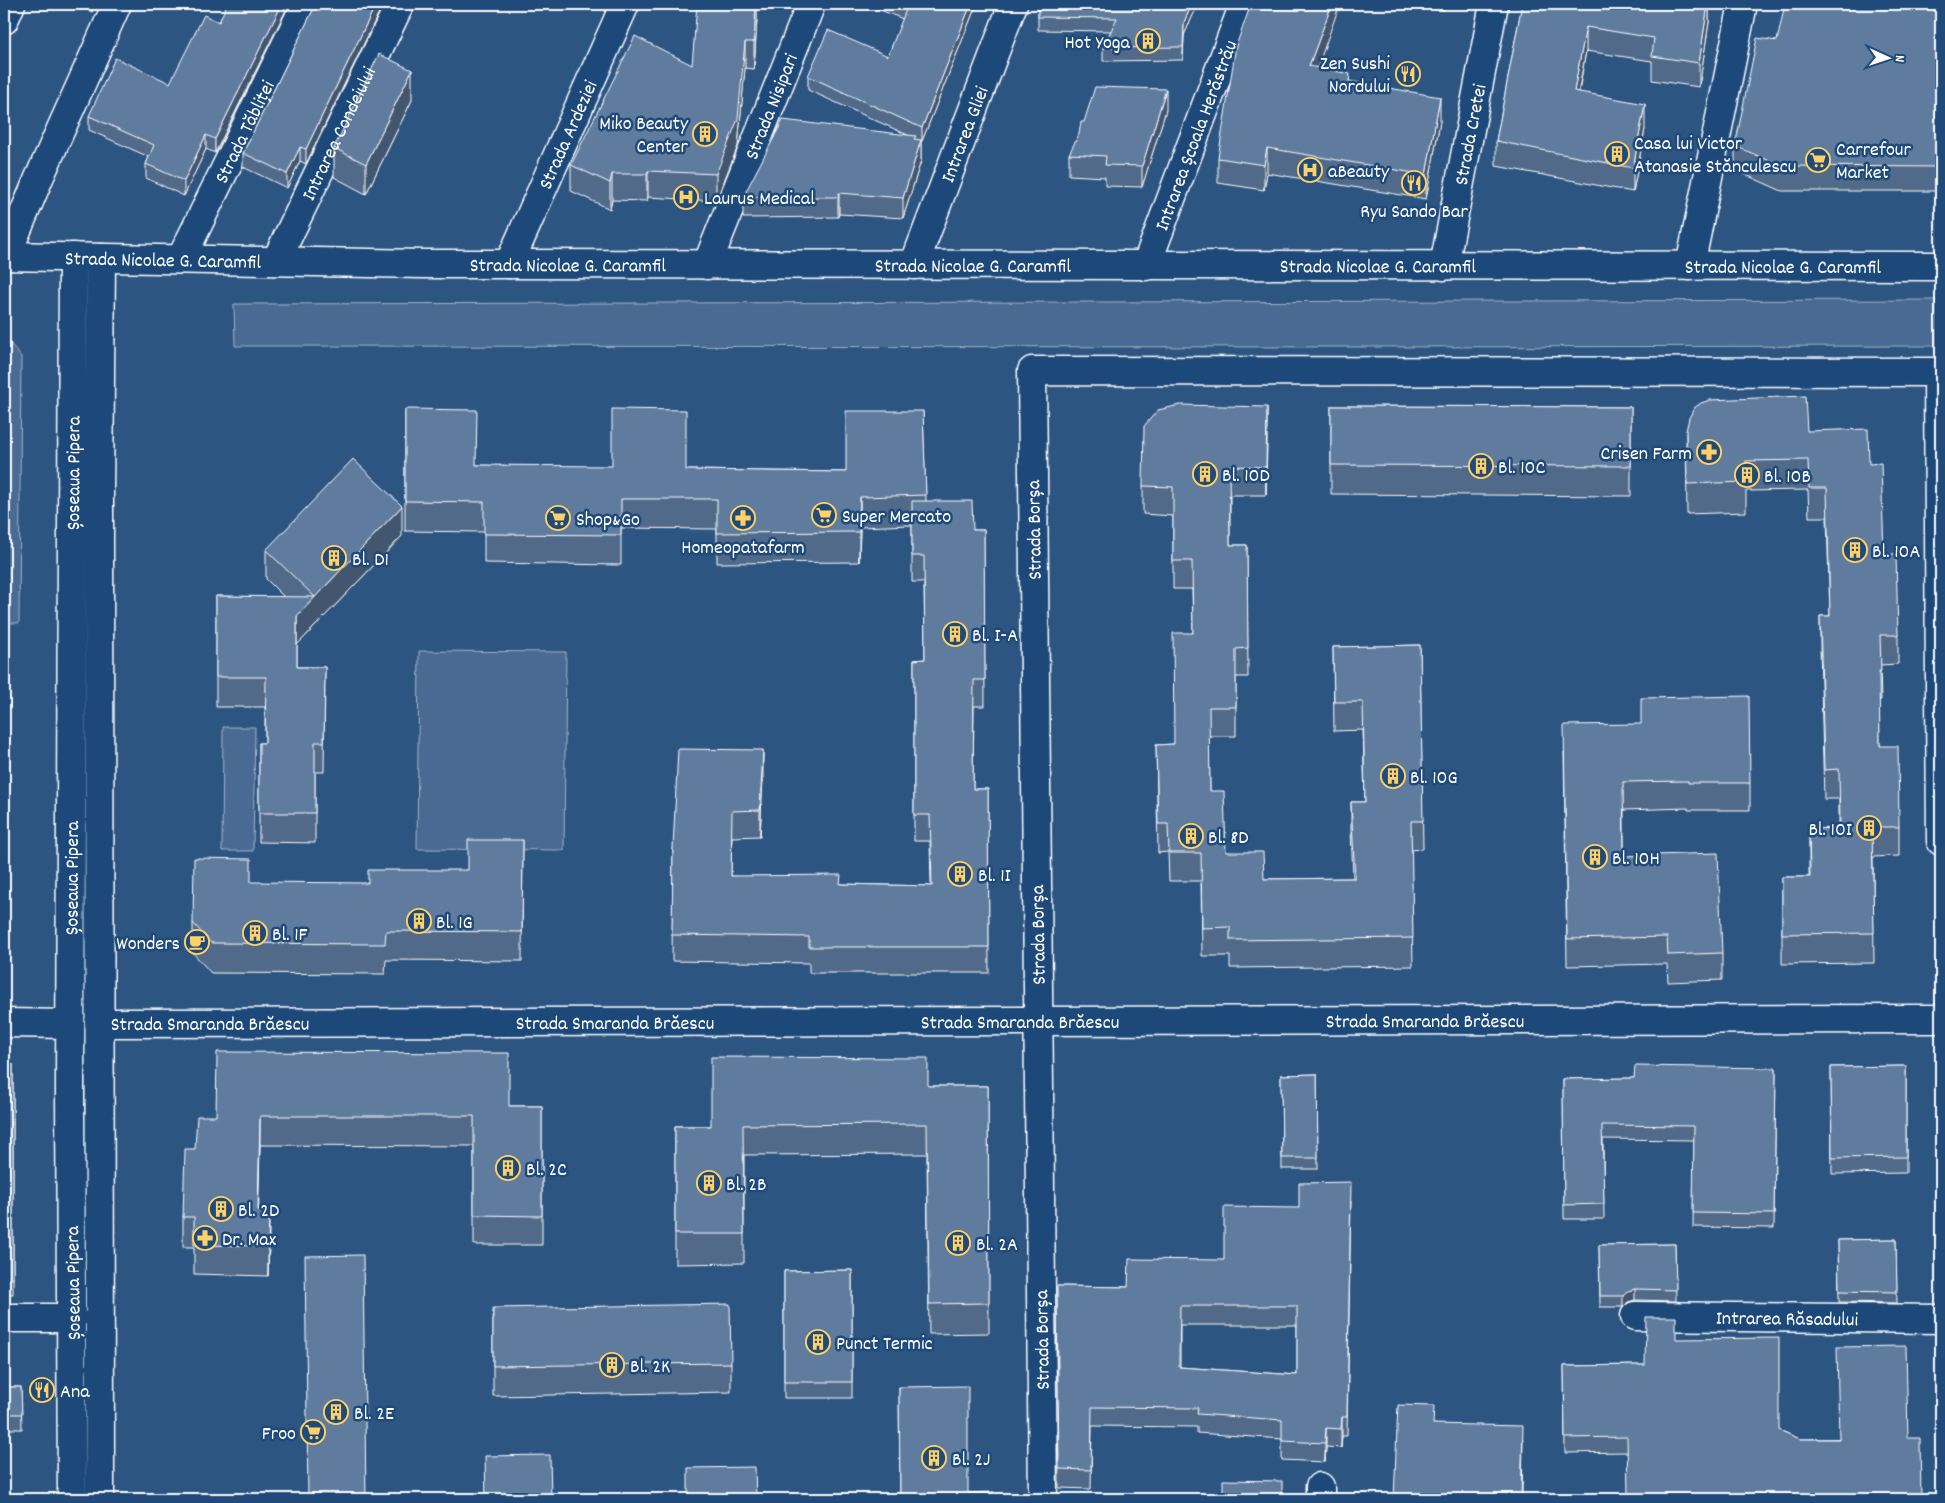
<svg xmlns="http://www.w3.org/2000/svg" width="1945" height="1503" font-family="Dekko,sans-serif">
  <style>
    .green { fill: #486b92; stroke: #a4b5c8 }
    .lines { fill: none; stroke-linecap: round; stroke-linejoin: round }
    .minor-casing { stroke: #fff; stroke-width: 31 }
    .major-casing { stroke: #fff; stroke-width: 31 }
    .minor { stroke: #1f4a7a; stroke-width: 28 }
    .major { stroke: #1f4a7a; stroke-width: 28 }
    .wall { fill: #516b89; stroke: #fff; fill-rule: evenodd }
    .shaded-wall { fill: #42576f; stroke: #fff }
    .building { fill: #5e7c9f; stroke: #fff; fill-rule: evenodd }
    .labels { text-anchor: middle; stroke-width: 5; stroke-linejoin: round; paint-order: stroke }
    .poi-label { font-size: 20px; fill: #fff; stroke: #1f4a7a; text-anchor: start }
    .street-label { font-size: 20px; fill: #fff; stroke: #1f4a7a }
  </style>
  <rect width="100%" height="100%" fill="#2c5582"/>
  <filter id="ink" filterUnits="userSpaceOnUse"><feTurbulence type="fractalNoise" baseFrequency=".02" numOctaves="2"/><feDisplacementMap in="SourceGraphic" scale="10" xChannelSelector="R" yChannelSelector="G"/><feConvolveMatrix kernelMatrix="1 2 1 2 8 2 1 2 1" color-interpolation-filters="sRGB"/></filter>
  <g filter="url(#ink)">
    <path class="green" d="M1941 300V346L1351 347 235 346 234 304Z
      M4 335 21 357 19 623H4Z
      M419 651 566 652 564 850 417 849Z
      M223 727H255L253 851H222Z"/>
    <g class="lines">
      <defs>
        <g id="minor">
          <path d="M4 20 11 4"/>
          <path d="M6 256 39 178 117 4"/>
          <path id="s1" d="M181 259 306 4"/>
          <path id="s2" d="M276 261 400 4"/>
          <path id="s3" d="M509 264 625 4"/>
          <path id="s4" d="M707 265 811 4"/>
          <path id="s5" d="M914 265 1013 4"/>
          <path id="s6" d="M1146 266 1244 4"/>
          <path id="s7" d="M1444 266 1494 4"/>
          <path d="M1690 266 1743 4"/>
          <path d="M1938 372 1941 841"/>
          <path d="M4 1023 70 1024"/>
          <path id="s8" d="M99 1023 1941 1019"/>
          <path id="s9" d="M1635 1316 1941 1319"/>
          <path d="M4 1318H73"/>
          <path d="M1043 1499 1032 371 1941 372"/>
          <path d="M1320 1499V1487"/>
        </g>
        <g id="major">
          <path id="s10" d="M4 256 423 264 1941 266"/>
          <path id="s11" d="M72 1499 70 1092 73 257"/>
          <path d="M100 1499 99 497 101 258"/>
        </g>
      </defs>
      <use href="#minor" class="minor-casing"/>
      <use href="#major" class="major-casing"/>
      <use href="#minor" class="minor"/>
      <use href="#major" class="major"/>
    </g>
    <path class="wall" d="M75 4H96L92 12Z
      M316 4H383L306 164 300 161 287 188 243 167V153Z
      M757 4V19L754 69 745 68 738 146 716 201 648 197 647 201 612 200 610 209 571 191V165L692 65Z
      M865 4H979L977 9 975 8 922 141 921 140V161L903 218 839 214 838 217 743 218V197L910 136 808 90V76L888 56 903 19Z
      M1038 4H1198L1184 35 1183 60 1103 61V48L1111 31 1038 30Z
      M1410 4H1445L1444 10Z
      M1522 4H1709V22L1699 87 1652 80V61L1586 51 1579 92 1645 129 1633 192 1496 166V141Z
      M1941 4V191H1782L1735 170V146Z
      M219 22 215 153 206 149 184 196 146 178V164L149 157 89 130V116L170 83Z
      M1317 68 1350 81 1440 121 1426 199 1267 173 1264 190 1218 183V158Z
      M412 100 366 194 334 177V148Z
      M1166 110 1142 187 1105 186V177L1069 175V154Z
      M1331 406 1631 407V496L1331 494Z
      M405 409 476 465 686 470 846 472 923 411 926 501 973 530H984L985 706H974L973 789H988L989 973H809V963L672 961 673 848 763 777 760 836 732 837 731 876 841 884 931 886 930 841H914V660L925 659 924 582H912V525L860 527 859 562 717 563V529L621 528V565L484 563V532L405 531Z
      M1686 431H1807L1869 464 1898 635V664L1880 665 1881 700H1879L1880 746 1899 827V856L1873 857 1874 963 1782 964V877H1809V829L1839 828V799H1824L1820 646V616H1830L1827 517H1809L1808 490 1746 491V512L1687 514Z
      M1267 435 1266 495H1230V545H1247L1248 677H1236V736H1209L1210 791 1226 852 1264 879 1353 878 1351 831V802H1365L1363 730 1334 731 1333 647 1420 645 1423 849 1411 850 1413 966 1230 968V956H1202L1201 881H1169L1168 852 1158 853 1156 745 1174 744 1193 633 1192 589H1173V516L1143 514V486Z
      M402 536 297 645V667H325L324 772H315V843L259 842V743H265V707H216V596L284 597 266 579V550Z
      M1564 752 1750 783V810H1688V808L1624 810V856L1722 953V980L1668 982 1667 964 1567 966Z
      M523 840 522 961 386 960 385 974 211 973 193 953V923L368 883 468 870Z
      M4 1064H13V1294H4Z
      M1906 1066V1173L1832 1174 1831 1067Z
      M1776 1068 1774 1228 1693 1227 1694 1140 1603 1139 1604 1219H1564L1563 1079 1634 1078Z
      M1317 1074 1318 1169H1282L1281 1075Z
      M928 1086H988L989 1333 929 1334 927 1154 744 1155V1263L675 1264V1126H711Z
      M509 1106H542V1245H474V1146L260 1145 258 1210 269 1240 268 1276 194 1274V1247H183V1217L195 1149 216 1116Z
      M1351 1201 1347 1436H1342L1341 1448 1326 1447 1325 1462 1282 1460V1439L1197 1433V1427L1092 1426 1091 1489 1059 1488 1057 1286 1128 1287 1224 1260 1299 1208ZM1180 1325H1297V1375L1180 1367Z
      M1896 1239 1897 1303 1839 1302 1838 1240Z
      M1675 1244 1676 1301 1635 1300 1628 1302 1623 1307H1600L1599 1245Z
      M852 1270V1398H784V1271Z
      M493 1308 731 1363V1392L493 1396Z
      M1676 1339 1779 1430 1800 1439 1908 1438 1627 1452 1565 1453 1564 1366 1645 1365Z
      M4 1387H21L22 1429H4Z
      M899 1387 968 1493 994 1499H900Z
      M1434 1424 1523 1439 1522 1499H1394Z"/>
    <path class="shaded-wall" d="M92 4H96L92 12Z
      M282 4H289L215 153V139Z
      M376 4H383L306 164V149Z
      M756 4H757V19L754 69V42Z
      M971 4H975V8L922 141V128Z
      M1192 4H1198L1184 35 1183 60 1184 22Z
      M1332 4H1340L1309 91V66Z
      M1708 4H1709V22L1699 87V63Z
      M1586 27V51L1574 115V91Z
      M745 42V68L738 146 716 201V174Z
      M412 70V100L366 194V164Z
      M1166 89V110L1142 187V166Z
      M1440 97V121L1426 199V175Z
      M1645 104V129L1633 192V168Z
      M206 135V149L184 196V181Z
      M921 140V161L903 218V198Z
      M300 147V161L287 188V174Z
      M1267 148V173L1264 190V165Z
      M648 171V197L647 201V174Z
      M612 174V200L610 209V183Z
      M839 193V214L838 217V197Z
      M1267 407V435L1266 495V467Z
      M860 497V527L859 562V532Z
      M402 506V536L297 645V616Z
      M763 750V777L760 836V810Z
      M260 1116V1145L258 1240V1210Z
      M269 1211V1240L268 1276V1246Z
      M1635 1289V1300L1628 1302 1623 1307V1296L1628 1291Z
      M1342 1417V1436L1341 1448V1429Z
      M1326 1428V1447L1325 1462V1443Z"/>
    <path class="building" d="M227 4H282L215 139 206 135 184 181 146 164 154 145 89 116 115 58 170 83 204 15 219 22Z
      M316 4H376L306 149 300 147 287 174 243 153Z
      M697 4H756L754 42H745L738 119 716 174 648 171 647 174H612L610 183 571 165 635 36 692 65Z
      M898 4H971L922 128 808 76 828 30 888 56 907 7Z
      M1038 4H1192L1184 22 1183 47 1103 48 1117 18 1038 17Z
      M1251 4H1332L1309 66 1350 74 1349 81 1440 97 1426 175 1267 148 1264 165 1218 158 1236 46Z
      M1522 4H1708L1699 63 1652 56 1654 38 1586 27 1574 91 1645 104 1633 168 1496 141Z
      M1785 4H1941V167L1782 166 1735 146 1757 38 1777 41Z
      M379 54 412 70 366 164 334 148Z
      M1095 87 1166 89 1142 166 1105 165 1106 156 1069 154 1079 134 1081 122H1084Z
      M783 120 916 136 914 139 921 140 903 198 839 193 838 197H743Z
      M1805 396 1807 431 1868 429 1869 464 1881 463 1884 554H1896L1898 635H1880L1881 671H1879L1880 746H1898L1899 827H1872L1874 933 1782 934V877H1810L1809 829 1840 828 1839 769 1824 770 1820 616H1830L1827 488H1809L1808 460 1746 461V482L1687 484 1686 431 1689 418 1694 408 1701 403 1710 400Z
      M1180 405 1267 407 1266 467 1229 466 1230 545H1247L1248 648 1236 649V707H1209L1210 791H1224L1226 852H1263L1264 879 1355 878 1351 802H1365L1363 702H1334L1333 647 1420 645 1423 821H1411L1413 938 1230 940V927L1202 928 1201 853H1169L1168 824H1158L1156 745 1174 744 1173 633H1193L1192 561H1173V487L1143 486 1144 426 1158 410Z
      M1331 406 1631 407V466L1331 465Z
      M405 409 477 410 476 465 612 466V409L686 410V470L846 472V411H923L926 495 860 497 859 532 717 533V499H621V535L484 534V502L405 501Z
      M353 459 402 506 297 616V667H325L324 742H315V813H259V743H265L266 677H216V596L315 597 266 550Z
      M912 501H972L973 530H984L985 680H974L973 789H988L989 947H809V937L672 935 673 848 678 749 763 750 760 810 732 811 731 876 841 875 840 884 932 886 930 815H914V660L925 659 924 556H912Z
      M1749 696 1750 783H1688V781L1623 782 1624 856 1718 853 1722 953 1668 955 1667 937 1567 939 1564 725 1641 724V698Z
      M468 840H523L522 932 386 931 385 944 211 943 193 923 194 858 251 859V882L368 883V870H468Z
      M217 1052 509 1053V1106H542V1216L474 1215V1116H260L258 1210 269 1211 268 1246 194 1245V1217H183L185 1149H195L197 1116H216Z
      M711 1057 928 1058V1086H988L989 1303 929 1304 927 1124 743 1125 744 1234H675V1126H711Z
      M4 1064H13V1279H4Z
      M1635 1066 1776 1068 1774 1214 1693 1213 1694 1126 1602 1125 1604 1204 1564 1205 1563 1079 1634 1078Z
      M1906 1066V1157L1832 1158 1831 1067Z
      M1317 1074 1318 1158H1282L1281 1075Z
      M1351 1182 1347 1417H1342L1341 1429 1326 1428 1325 1443 1282 1441V1420L1197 1414 1198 1408 1092 1407 1091 1470 1059 1469 1057 1286 1128 1287 1129 1259 1224 1260V1207L1299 1208V1183ZM1180 1306H1297V1375L1179 1367Z
      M1896 1239 1897 1292 1839 1291 1838 1240Z
      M1675 1244 1676 1290 1635 1289 1628 1291 1623 1296H1600L1599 1245Z
      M363 1255 366 1499H308L305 1256Z
      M852 1270V1382H784V1271Z
      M730 1304 731 1363 493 1366V1308Z
      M1646 1317H1676V1339L1779 1338V1430L1800 1439H1839L1837 1347 1906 1346 1908 1438H1920L1921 1499H1628L1627 1437 1565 1438 1564 1366 1645 1365Z
      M968 1386V1493L994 1492V1499H932V1494H900L899 1387Z
      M4 1387H21L22 1414H4Z
      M1398 1405 1434 1406 1433 1424 1523 1426 1521 1499 1439 1497V1499H1394Z
      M550 1455 551 1499H486L485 1456Z
      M755 1467 756 1499H688V1468Z
      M1223 1480 1282 1481V1499H1223Z"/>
  </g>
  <defs>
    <symbol id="building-ring" viewBox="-11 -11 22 22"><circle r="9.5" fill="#1f4a7a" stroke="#ffd166" stroke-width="1.5"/><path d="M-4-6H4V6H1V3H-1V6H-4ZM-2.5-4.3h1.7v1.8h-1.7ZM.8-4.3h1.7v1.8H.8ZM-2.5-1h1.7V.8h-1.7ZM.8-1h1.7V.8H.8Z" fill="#ffd166"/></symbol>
    <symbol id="restaurant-ring" viewBox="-11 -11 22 22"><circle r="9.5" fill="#1f4a7a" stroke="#ffd166" stroke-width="1.5"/><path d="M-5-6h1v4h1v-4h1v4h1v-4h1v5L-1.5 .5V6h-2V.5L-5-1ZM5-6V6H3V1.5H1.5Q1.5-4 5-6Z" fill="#ffd166"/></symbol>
    <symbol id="supermarket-ring" viewBox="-11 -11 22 22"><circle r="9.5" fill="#1f4a7a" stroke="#ffd166" stroke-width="1.5"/><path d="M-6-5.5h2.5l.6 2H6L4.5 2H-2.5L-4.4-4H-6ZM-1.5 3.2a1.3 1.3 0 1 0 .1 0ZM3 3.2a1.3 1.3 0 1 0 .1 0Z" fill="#ffd166"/></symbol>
    <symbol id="hospital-ring" viewBox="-11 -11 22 22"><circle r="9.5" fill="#1f4a7a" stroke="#ffd166" stroke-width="1.5"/><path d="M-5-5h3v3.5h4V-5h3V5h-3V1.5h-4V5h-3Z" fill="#ffd166"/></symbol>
    <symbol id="pharmacy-ring" viewBox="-11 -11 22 22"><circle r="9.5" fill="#1f4a7a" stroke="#ffd166" stroke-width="1.5"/><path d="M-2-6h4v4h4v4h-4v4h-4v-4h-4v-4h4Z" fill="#ffd166"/></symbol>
    <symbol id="cafe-ring" viewBox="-11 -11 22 22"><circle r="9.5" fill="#1f4a7a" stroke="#ffd166" stroke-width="1.5"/><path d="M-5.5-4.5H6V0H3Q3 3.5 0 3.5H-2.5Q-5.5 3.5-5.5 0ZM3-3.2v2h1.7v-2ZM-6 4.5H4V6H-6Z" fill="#ffd166"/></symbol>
  </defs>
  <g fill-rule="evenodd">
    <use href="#building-ring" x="1134" y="27" width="28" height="28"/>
    <use href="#restaurant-ring" x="1394" y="60" width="28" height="28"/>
    <use href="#building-ring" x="691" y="120" width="28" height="28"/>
    <use href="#building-ring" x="1603" y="140" width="28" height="28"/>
    <use href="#supermarket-ring" x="1804" y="146" width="28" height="28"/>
    <use href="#hospital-ring" x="1296" y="156" width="28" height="28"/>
    <use href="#restaurant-ring" x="1400" y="169" width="28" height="28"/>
    <use href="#hospital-ring" x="672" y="183" width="28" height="28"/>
    <use href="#pharmacy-ring" x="1695" y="438" width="28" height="28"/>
    <use href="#building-ring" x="1467" y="452" width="28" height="28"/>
    <use href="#building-ring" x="1191" y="460" width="28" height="28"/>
    <use href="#building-ring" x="1733" y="461" width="28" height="28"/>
    <use href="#supermarket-ring" x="810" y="501" width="28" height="28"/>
    <use href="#supermarket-ring" x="544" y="504" width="28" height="28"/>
    <use href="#pharmacy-ring" x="729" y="504" width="28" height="28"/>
    <use href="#building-ring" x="1841" y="536" width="28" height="28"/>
    <use href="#building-ring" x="320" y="544" width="28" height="28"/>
    <use href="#building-ring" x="941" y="620" width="28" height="28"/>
    <use href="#building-ring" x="1379" y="762" width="28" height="28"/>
    <use href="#building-ring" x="1855" y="814" width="28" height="28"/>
    <use href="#building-ring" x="1177" y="822" width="28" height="28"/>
    <use href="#building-ring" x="1581" y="843" width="28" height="28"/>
    <use href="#building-ring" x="946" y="860" width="28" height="28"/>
    <use href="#building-ring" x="405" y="907" width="28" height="28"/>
    <use href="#building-ring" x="241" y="919" width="28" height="28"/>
    <use href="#cafe-ring" x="183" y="928" width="28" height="28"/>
    <use href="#building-ring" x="494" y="1154" width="28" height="28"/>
    <use href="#building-ring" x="695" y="1169" width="28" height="28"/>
    <use href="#building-ring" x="207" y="1195" width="28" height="28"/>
    <use href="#pharmacy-ring" x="191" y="1224" width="28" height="28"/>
    <use href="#building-ring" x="944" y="1229" width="28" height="28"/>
    <use href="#building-ring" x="804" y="1328" width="28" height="28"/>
    <use href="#building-ring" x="598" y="1351" width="28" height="28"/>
    <use href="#restaurant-ring" x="28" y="1376" width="28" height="28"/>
    <use href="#building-ring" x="322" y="1398" width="28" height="28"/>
    <use href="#supermarket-ring" x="299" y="1418" width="28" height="28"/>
    <use href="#building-ring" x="920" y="1444" width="28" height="28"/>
  </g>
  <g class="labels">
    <g class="poi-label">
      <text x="1130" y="48" text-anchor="end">Hot Yoga</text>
      <text x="1390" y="69" text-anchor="end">Zen Sushi<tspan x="1390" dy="23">Nordului</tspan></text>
      <text x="688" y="129" text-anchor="end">Miko Beauty<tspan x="688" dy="23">Center</tspan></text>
      <text x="1634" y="149">Casa lui Victor<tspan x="1634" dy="23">Atanasie Stănculescu</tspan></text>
      <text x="1836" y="155">Carrefour<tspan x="1836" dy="23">Market</tspan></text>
      <text x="1328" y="177">aBeauty</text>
      <text x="704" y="204">Laurus Medical</text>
      <text x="1414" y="217" text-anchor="middle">Ryu Sando Bar</text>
      <text x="1692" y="459" text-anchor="end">Crisen Farm</text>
      <text x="1498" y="473">Bl. 10C</text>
      <text x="1222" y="481">Bl. 10D</text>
      <text x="1764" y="482">Bl. 10B</text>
      <text x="842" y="522">Super Mercato</text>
      <text x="576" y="525">Shop&amp;Go</text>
      <text x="743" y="553" text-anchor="middle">Homeopatafarm</text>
      <text x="1872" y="557">Bl. 10A</text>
      <text x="352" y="565">Bl. D1</text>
      <text x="972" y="641">Bl. I-A</text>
      <text x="1410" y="783">Bl. 10G</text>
      <text x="1852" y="835" text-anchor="end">Bl. 10I</text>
      <text x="1208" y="843">Bl. 8D</text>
      <text x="1612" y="864">Bl. 10H</text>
      <text x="978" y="881">Bl. 1I</text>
      <text x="436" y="928">Bl. 1G</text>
      <text x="272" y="940">Bl. 1F</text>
      <text x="180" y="949" text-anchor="end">Wonders</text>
      <text x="526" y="1175">Bl. 2C</text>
      <text x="726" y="1190">Bl. 2B</text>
      <text x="238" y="1216">Bl. 2D</text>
      <text x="222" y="1245">Dr. Max</text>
      <text x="976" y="1250">Bl. 2A</text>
      <text x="836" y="1349">Punct Termic</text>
      <text x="630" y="1372">Bl. 2K</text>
      <text x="60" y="1397">Ana</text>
      <text x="354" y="1419">Bl. 2E</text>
      <text x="296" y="1439" text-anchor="end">Froo</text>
      <text x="952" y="1465">Bl. 2J</text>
    </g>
    <g class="street-label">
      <text dy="7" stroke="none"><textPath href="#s4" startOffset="171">Strada Nisipari</textPath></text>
      <text dy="7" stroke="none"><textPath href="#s1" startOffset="142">Strada Tăbliței</textPath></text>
      <text dy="7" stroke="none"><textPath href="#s2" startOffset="142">Intrarea Condeiului</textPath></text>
      <text dy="7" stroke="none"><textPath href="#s3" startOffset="142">Strada Ardeziei</textPath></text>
      <text dy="7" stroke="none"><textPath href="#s5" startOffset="140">Intrarea Gliei</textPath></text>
      <text dy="7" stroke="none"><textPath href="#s6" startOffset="140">Intrarea Școala Herăstrău</textPath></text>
      <text dy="7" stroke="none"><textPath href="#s7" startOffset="134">Strada Cretei</textPath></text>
      <text dy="7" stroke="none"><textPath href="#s10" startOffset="159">Strada Nicolae G. Caramfil</textPath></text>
      <text dy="7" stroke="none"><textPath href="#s10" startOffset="564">Strada Nicolae G. Caramfil</textPath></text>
      <text dy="7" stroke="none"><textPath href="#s10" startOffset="969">Strada Nicolae G. Caramfil</textPath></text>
      <text dy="7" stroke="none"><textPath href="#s10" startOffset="1374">Strada Nicolae G. Caramfil</textPath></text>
      <text dy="7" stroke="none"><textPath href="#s10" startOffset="1779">Strada Nicolae G. Caramfil</textPath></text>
      <text dy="7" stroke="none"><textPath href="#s11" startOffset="1026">Șoseaua Pipera</textPath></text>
      <text transform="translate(1033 530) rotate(-91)" y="7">Strada Borșa</text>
      <text dy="7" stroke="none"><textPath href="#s11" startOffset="621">Șoseaua Pipera</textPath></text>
      <text transform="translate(1037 935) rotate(-91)" y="7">Strada Borșa</text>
      <text dy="7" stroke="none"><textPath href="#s8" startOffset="1326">Strada Smaranda Brăescu</textPath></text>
      <text dy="7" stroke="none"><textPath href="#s8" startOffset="921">Strada Smaranda Brăescu</textPath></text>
      <text dy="7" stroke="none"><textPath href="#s8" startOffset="516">Strada Smaranda Brăescu</textPath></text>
      <text dy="7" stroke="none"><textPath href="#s8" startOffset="111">Strada Smaranda Brăescu</textPath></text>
      <text transform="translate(72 1283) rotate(-91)" y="7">Șoseaua Pipera</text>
      <text dy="7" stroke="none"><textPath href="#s9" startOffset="152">Intrarea Răsadului</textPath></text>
      <text transform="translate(1041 1340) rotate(-91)" y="7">Strada Borșa</text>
    </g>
  </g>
  <rect width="1945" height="1503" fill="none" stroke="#1f4a7a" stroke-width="20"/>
  <rect x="10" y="10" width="1925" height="1483" fill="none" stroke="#fff" stroke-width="2" filter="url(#ink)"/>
  <g transform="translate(1888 58) rotate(93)" stroke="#1f4a7a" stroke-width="4" paint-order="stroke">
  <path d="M0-4L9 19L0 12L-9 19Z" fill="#ffffff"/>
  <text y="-8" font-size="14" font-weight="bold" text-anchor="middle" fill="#ffffff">N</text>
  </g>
</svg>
